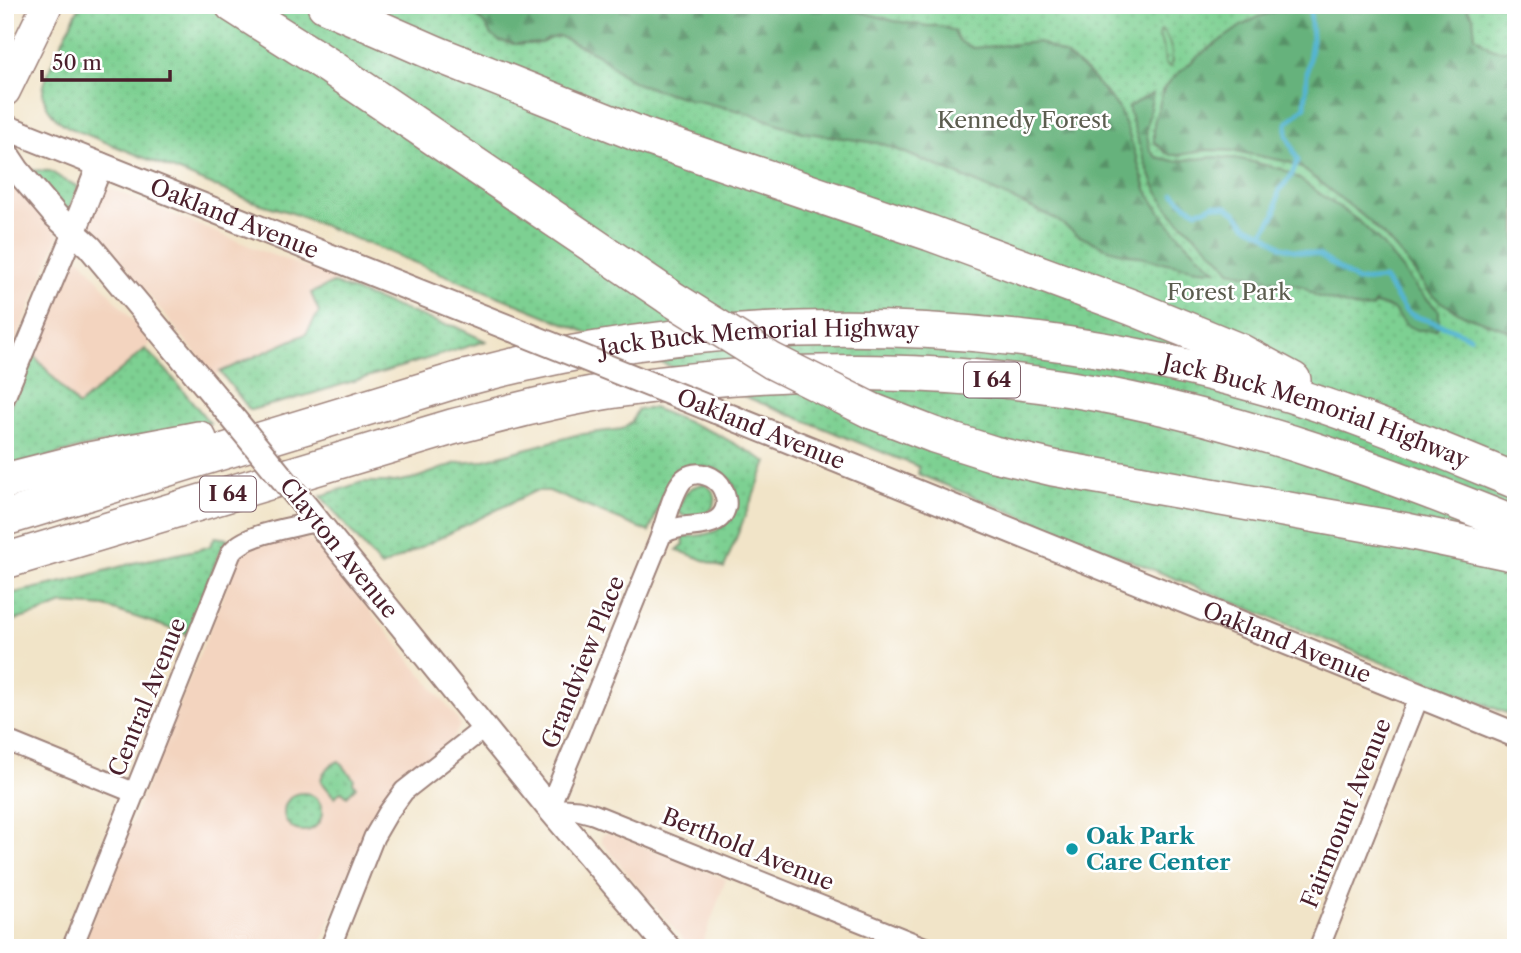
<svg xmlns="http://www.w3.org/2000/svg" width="1521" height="953" font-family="'Libre Caslon Text',serif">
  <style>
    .built { fill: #f3d4bf }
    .grass { fill: url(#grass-dots); stroke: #64785e; stroke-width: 2 }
    .forest { fill: url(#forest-firs); stroke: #586854; stroke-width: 2 }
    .wetland { fill: url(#wetland-marsh); stroke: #64785e; stroke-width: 2 }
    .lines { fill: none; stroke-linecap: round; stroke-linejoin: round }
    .stream { stroke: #54b5d2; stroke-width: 5 }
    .minor-casing { stroke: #9e827a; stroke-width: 23 }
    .tertiary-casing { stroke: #9e827a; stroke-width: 28 }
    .primary-casing { stroke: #9e827a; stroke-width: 33 }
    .motorway-casing { stroke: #9e827a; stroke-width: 38 }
    .minor { stroke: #fff; stroke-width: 19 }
    .tertiary { stroke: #fff; stroke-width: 24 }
    .primary { stroke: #fff; stroke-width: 30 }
    .motorway { stroke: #fff; stroke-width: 35 }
    .tertiary-bridge-casing { stroke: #9e827a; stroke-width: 28; stroke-linecap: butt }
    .motorway-bridge-casing { stroke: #9e827a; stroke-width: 38; stroke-linecap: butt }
    .tertiary-bridge { stroke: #fff; stroke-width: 24 }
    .motorway-bridge { stroke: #fff; stroke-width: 35 }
    .culture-dot { fill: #0f9aa8; stroke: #fff; stroke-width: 2.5 }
    .labels { text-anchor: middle; stroke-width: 5; stroke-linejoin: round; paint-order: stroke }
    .shield { fill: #fff; stroke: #80626b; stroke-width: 2 }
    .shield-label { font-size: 21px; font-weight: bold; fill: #4a1f2b }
    .park-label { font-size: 23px; fill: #5c5d4f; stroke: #fff }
    .street-label { font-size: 23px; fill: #4a1f2b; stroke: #fff }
    .culture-label { font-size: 23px; font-weight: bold; fill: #0d838f; stroke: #fff; text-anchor: start }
  </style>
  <defs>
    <pattern id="grass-dots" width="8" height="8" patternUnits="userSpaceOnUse" patternTransform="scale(1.75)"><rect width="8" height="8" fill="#7dd092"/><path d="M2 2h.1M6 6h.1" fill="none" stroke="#6eb27e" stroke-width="1.8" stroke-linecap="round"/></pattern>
    <pattern id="forest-firs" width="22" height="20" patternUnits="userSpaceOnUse" patternTransform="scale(1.75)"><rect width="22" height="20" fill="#66b27c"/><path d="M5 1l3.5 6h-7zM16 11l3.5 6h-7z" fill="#569066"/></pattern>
    <pattern id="wetland-marsh" width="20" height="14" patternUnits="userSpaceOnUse" patternTransform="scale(1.75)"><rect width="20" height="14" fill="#7dd092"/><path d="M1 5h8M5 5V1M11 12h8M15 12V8" fill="none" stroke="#6eb27e"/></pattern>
  </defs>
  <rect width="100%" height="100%" fill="#fff"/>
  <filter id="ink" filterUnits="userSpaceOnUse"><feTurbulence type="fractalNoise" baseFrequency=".0143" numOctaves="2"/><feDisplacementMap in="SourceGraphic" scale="14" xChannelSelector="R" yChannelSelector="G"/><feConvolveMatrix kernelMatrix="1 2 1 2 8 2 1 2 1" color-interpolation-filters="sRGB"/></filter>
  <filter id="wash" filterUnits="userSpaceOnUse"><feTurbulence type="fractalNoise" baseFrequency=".00686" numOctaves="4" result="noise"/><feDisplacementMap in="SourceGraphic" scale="28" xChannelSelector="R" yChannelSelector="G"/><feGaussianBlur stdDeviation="1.57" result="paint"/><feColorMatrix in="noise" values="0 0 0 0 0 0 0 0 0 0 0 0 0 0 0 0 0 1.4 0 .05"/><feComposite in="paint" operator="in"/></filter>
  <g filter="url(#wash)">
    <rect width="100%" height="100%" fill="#f1e4c8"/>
    <path class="built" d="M5 167 59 235 5 369Z
      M105 189H111L264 252 335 278 333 283 311 293 319 312 306 334 214 376 91 223 89 218 101 190Z
      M75 257 82 260 151 343 78 407 32 353 71 259Z
      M298 536 310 540 323 553 457 718 460 725 457 732 452 739 391 792 375 815 358 848 319 948H108L93 942 88 938 87 933 239 557 243 552 255 547Z
      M609 833 726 879 701 948H690L602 843 601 838 604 834Z"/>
    <path class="grass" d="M80 5H1516V717L918 474 919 467 292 213 251 201 68 127C55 119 44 108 43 92 43 76 72 23 80 5Z
      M32 170 50 171 64 180 78 186 67 215Z
      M333 283 442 324 454 326 486 341 301 397 250 410 220 372 306 334 319 312 311 293Z
      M145 349 166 370 210 423 90 446 5 467V419L32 353 78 406Z
      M653 408 717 434 767 462 724 568 677 550 684 544 683 537C692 536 702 536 710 533 725 530 736 510 736 496 736 476 714 464 698 468 688 470 680 471 673 478 666 485 654 520 649 532L549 491H535L381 567 321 496 362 482H395L416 478 457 463 481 461 576 435 622 429 632 422 637 410Z
      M704 484C734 501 697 530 678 512 682 497 687 486 704 484Z
      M215 537 228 539 220 551 187 634 105 607 63 604 37 614 5 623V595L72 580 133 563 201 549 210 546Z
      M339 761 354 779 353 782 356 787 347 796 342 791 334 797 321 781C322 772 330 765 339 761Z
      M284 812a19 19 0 1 1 38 0a19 19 0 1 1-38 0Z"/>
    <path class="forest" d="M468 5H837L894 21 928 26H942L954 31C957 41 963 44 973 48L1039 42 1066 55 1087 72 1118 107 1128 131 1146 189C1163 221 1187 246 1216 270L1198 269 1156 261 1111 250 1079 236 1054 218 952 172 883 144 802 132 744 112 685 98 638 84 625 77 597 54 559 36 549 39 541 43 529 44H514L499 41 490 34 485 24 474 14Z
      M1294 5H1465L1473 17 1475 36C1484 43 1491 51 1503 50 1516 50 1503 47 1516 51V333L1463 315 1441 302 1430 293 1403 257 1385 237 1369 221 1303 169 1289 162 1234 151 1208 150 1180 155H1171L1166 153 1154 142V123L1164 88 1172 79 1197 57 1241 26 1258 17Z
      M1153 93 1146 130 1150 150 1156 157 1174 161 1215 157 1240 159 1282 169 1298 178 1360 222 1381 243 1419 291 1439 311V325L1436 330H1417L1406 325 1394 310 1385 306 1374 304 1372 308 1360 309 1316 296 1304 287 1230 271C1215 249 1190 234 1172 213 1148 184 1139 142 1128 107Z"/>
    <path class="wetland" d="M1161 30C1170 37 1175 57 1170 67L1165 64 1164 52 1159 35Z"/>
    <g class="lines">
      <path class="stream" d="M1174 194 1186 205 1197 211 1205 209 1213 205 1227 207 1237 214 1246 225 1263 233 1282 247 1293 250 1319 255 1357 281 1384 279 1406 311 1414 316 1445 326 1470 337
        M1263 233 1275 214 1279 190 1290 178 1298 161 1287 135V123L1305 106 1307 73 1312 40 1310 7"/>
    </g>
  </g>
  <g filter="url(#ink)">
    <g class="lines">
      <defs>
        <path id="minor" d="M5 397 74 231
          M662 534C669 530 675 528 682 527 698 525 722 527 726 506 727 501 725 495 723 490 717 476 696 468 684 479 672 490 665 527 658 543 622 631 586 720 549 808L578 810 593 814 926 948
          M5 740 135 793
          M72 948 231 553C245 533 293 528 317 521
          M330 948 374 837 388 813 404 791 484 728
          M1319 948 1419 696"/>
        <g id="tertiary">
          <path id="s1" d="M5 127 512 329"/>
          <path d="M5 152 17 170 56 216 90 247 228 412"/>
          <path d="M74 231 100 165"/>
          <path id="s2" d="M716 411 1516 735"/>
          <path d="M305 506 549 808 668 948"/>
        </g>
        <path id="primary" d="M5 91 47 5"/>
        <g id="motorway">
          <path d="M233 5 326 64 671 298"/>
          <path d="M325 5 437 54 641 135 930 233 1131 307 1239 351 1293 380"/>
          <path d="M872 411 934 435 994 454 1053 468 1407 531 1516 554"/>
          <path d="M5 481 84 461 199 439"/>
          <path id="s3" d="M5 518 464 378C506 368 548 357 591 350 811 312 1041 324 1257 385 1345 409 1431 446 1516 481"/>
          <path d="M5 561 452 427C508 413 565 397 623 389 788 366 966 365 1130 400 1263 428 1390 474 1516 525"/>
        </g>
      </defs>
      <use href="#minor" class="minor-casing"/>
      <use href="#tertiary" class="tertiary-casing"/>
      <use href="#primary" class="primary-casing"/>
      <use href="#motorway" class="motorway-casing"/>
      <use href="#minor" class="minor"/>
      <use href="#tertiary" class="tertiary"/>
      <use href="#primary" class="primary"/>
      <use href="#motorway" class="motorway"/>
      <defs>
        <path id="tertiary-bridge" d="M512 329 716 411
          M228 412 305 506"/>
        <path id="motorway-bridge" d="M671 298 772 361 872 411"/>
      </defs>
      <use href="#tertiary-bridge" class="tertiary-bridge-casing"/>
      <use href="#motorway-bridge" class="motorway-bridge-casing"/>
      <use href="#tertiary-bridge" class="tertiary-bridge"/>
      <use href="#motorway-bridge" class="motorway-bridge"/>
    </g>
  </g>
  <circle class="culture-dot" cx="1072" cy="849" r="7"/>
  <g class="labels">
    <g class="shield">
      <rect x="964" y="362.5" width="56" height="35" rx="5"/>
      <rect x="200" y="476.5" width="56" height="35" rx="5"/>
    </g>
    <g class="shield-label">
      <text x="992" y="387">I 64</text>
      <text x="228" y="501">I 64</text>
    </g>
    <g class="park-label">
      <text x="1023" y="128">Kennedy Forest</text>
      <text x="1229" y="300">Forest Park</text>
    </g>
    <g class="street-label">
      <text dy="8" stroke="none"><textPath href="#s1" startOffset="247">Oakland Avenue</textPath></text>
      <text dy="8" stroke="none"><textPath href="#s3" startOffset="779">Jack Buck Memorial Highway</textPath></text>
      <text dy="8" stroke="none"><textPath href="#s3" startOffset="1346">Jack Buck Memorial Highway</textPath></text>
      <text transform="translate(761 429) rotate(22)" y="8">Oakland Avenue</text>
      <text transform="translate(339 548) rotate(51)" y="8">Clayton Avenue</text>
      <text dy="8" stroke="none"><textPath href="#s2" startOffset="616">Oakland Avenue</textPath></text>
      <text transform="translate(583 662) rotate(-68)" y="8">Grandview Place</text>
      <text transform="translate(147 697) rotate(-68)" y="8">Central Avenue</text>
      <text transform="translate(1346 813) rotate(-68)" y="8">Fairmount Avenue</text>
      <text transform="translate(748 849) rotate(22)" y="8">Berthold Avenue</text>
    </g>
    <g class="culture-label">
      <text x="1086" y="844">Oak Park<tspan x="1086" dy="26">Care Center</tspan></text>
    </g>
  </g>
  <rect width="1521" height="953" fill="none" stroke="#fff" stroke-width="28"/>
  <path d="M42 70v10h128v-10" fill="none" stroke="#4a1f2b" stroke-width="3.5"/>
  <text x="52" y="70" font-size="21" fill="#4a1f2b" stroke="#ffffff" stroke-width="5" paint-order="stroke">50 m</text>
</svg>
